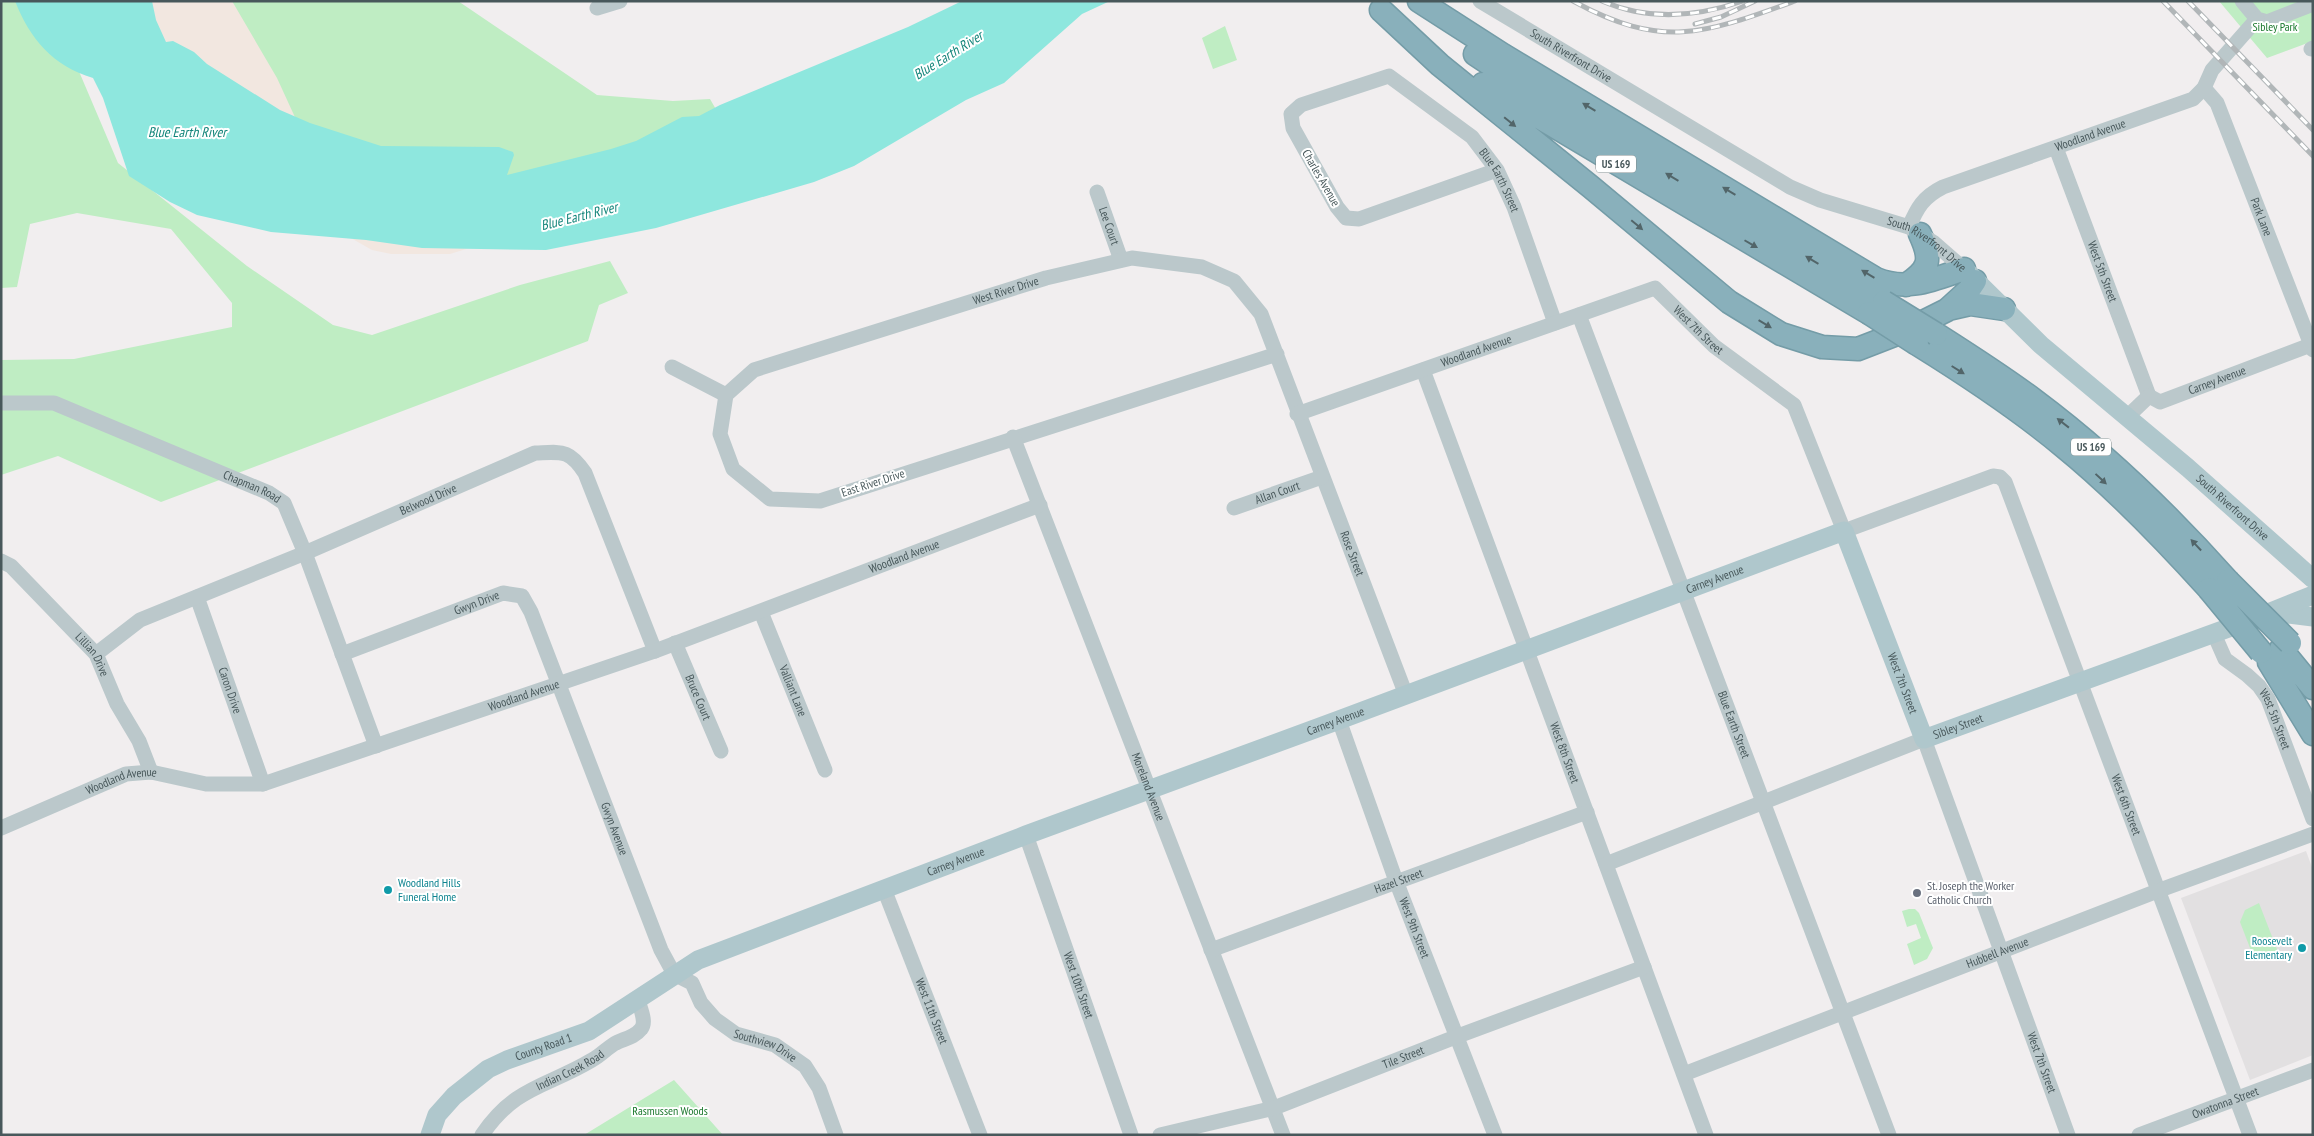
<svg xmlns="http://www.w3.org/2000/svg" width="2314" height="1136" font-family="'PT Sans Narrow',sans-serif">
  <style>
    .education { fill: #e2e0e1 }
    .green { fill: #bfedc3 }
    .sand { fill: #f2e7e0 }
    .water { fill: #8ee7de }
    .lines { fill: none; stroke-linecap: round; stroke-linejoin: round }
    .highway-casing { stroke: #749ca7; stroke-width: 25 }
    .minor { stroke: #bbc8cb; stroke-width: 15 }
    .major { stroke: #afc7cc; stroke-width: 19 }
    .highway { stroke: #89b0bb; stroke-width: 22 }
    .rail-casing { stroke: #b1b6b8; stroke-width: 5 }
    .rail { stroke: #fff; stroke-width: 3; stroke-dasharray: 9; stroke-linecap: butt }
    .highway-bridge-casing { stroke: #749ca7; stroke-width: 25; stroke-linecap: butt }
    .highway-bridge { stroke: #89b0bb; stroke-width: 22 }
    .oneway { fill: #526569 }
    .culture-dot { fill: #0f9aa8; stroke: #fff; stroke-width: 2 }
    .worship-dot { fill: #6b7280; stroke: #fff; stroke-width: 2 }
    .labels { text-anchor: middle; stroke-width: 4; stroke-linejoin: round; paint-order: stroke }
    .shield { fill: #fff; stroke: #7f8a8c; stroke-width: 1 }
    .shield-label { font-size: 11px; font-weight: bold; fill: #48585b }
    .park-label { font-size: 12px; fill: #1c792e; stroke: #fff }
    .street-label { font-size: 12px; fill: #48585b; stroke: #fff }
    .culture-label { font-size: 12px; fill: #0d838f; stroke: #fff; text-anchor: start }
    .worship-label { font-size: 12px; fill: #5b616d; stroke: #fff; text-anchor: start }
    .water-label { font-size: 14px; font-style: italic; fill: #13857a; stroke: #fff }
  </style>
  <rect width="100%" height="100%" fill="#f1eeef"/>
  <path class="education" d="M2306 851 2313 870V1055L2250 1080 2181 898Z"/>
  <path class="green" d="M1 1H49L118 163 247 266 333 325 372 335 520 285 610 261 628 293 599 305 588 341 161 502 58 456 1 475V360L74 359 232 327V303L171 229 77 213 30 224 17 287 1 288Z
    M231 1H458L597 95 673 101 710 99 725 125 541 191 310 150Z
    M2219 1H2313V41L2267 58Z
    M1225 26 1237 60 1213 69 1202 38Z
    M2259 903 2278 952 2255 961 2240 922 2245 910Z
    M1909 909H1915L1919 913 1933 948 1927 959 1914 965 1907 944 1921 938 1916 924 1907 927 1902 911Z
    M674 1080 723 1135H584Z"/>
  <path class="sand" d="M125 1H232L277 78 310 150 498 239 450 254H391L372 250 296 207Z"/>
  <path class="water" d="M15 1H152L156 20 166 42 173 41 194 52 207 64 280 110 310 123 381 146 499 147 513 152 514 155 507 175 611 149 636 141 682 117 699 116 720 105 908 27 962 1H1110L1082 14 1004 83 966 100 854 166 814 182 656 228 546 250 422 248 366 240 271 232 197 215 170 202 129 176 103 98 93 78C53 66 30 39 15 1Z"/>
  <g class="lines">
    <defs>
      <path id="highway" d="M1419 1 1503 55 1876 279C1907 292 1935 279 1964 269
        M1381 10 1440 65 1591 187 1729 302 1781 334 1822 347 1858 349 1907 330 1947 310 1969 290 1975 281
        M1475 54 1545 101 1884 302
        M1483 84 1869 313
        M1906 285C1930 269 1932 260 1920 234
        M1948 309 1970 304 2004 309
        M1936 334C1969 355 2002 376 2034 400 2105 453 2169 515 2228 581
        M1917 344C1967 375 2017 408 2063 446 2116 489 2163 538 2209 589
        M2281 649 2313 688
        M2269 662 2313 734"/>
    </defs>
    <use href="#highway" class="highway-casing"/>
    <g class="minor">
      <path id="s1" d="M1480 1 1790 187 1820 200 1909 227 1933 242 1964 269"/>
      <path d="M2242 1 2257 19 2267 22 2313 4"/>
      <path d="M597 8 620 1"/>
      <path d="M2311 49 2313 48"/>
      <path id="s2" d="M2204 88 2217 103 2313 350"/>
      <path id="s3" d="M2056 148 2149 396"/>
      <path id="s4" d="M1497 170 1359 219 1346 218 1337 207 1293 128 1291 114 1301 105 1389 76 1472 137 1497 170 1514 207 1555 323"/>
      <path id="s5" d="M1097 192 1121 260"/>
      <path id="s6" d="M1909 227C1917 208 1923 197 1943 187L2193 99 2204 88 2212 70 2257 19"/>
      <path id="s7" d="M1579 315 1889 1135"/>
      <path id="s8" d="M1277 354 820 501 770 499 733 469 720 434 726 395 754 370 1046 278 1132 258 1202 267 1234 281 1261 314 1406 695"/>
      <path d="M672 367 726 395"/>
      <path id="s9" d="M1423 370 1706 1135"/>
      <path id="s10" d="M1 403H54L269 493 284 503 305 553 376 746"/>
      <path id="s11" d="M1297 414 1655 288 1714 346 1794 405 1844 531 1993 476 2000 477 2005 482 2250 1135"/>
      <path id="s12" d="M2127 417 2149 396 2160 402 2313 344"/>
      <path id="s13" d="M1013 437 1283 1135"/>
      <path id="s14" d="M1234 508 1322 477"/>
      <path id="s15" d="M1 561 11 566 96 654 117 704 139 741 151 772"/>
      <path id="s16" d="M197 597 263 784"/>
      <path id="s17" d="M761 612 825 770"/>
      <path id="s18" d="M2214 634 2225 659 2247 675 2259 686 2268 699 2313 819"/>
      <path id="s19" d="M675 643 721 751"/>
      <path id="s20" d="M96 654 140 620 305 553 535 453C562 452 569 449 585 473L655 651"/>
      <path id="s21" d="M342 654 503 593 522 596 531 612 661 950 674 974 692 983 701 1003 715 1019 736 1034 775 1045 805 1066 819 1088 836 1135"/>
      <path id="s22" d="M1339 720 1396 881 1495 1135"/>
      <path id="s23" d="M1 828 126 774 151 772 206 784H263L655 651 1040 505"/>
      <path id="s24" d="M1026 835 1131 1135"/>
      <path id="s25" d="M1606 864 1924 739 2068 1135"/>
      <path id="s26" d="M884 889 980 1135"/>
      <path id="s27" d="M1211 950 1587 812"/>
      <path id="s28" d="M1684 1074 2160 890 2313 834"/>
      <path id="s29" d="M482 1135C515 1086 547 1087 592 1060 600 1056 606 1049 614 1044 622 1039 634 1038 641 1029 647 1022 640 1008 638 1000"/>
      <path id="s30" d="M1160 1135 1274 1108 1458 1036 1644 967"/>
      <path id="s31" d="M2139 1135 2313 1070"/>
    </g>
    <g class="major">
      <path id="s32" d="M1967 272 2041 345 2188 468 2313 579"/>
      <path d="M2274 616 2289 614 2313 617"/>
      <path id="s33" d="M430 1135 437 1115 454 1096 488 1069 507 1060 589 1031 698 960 1026 835 1339 720 1844 531 1924 739 2253 619 2313 595"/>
    </g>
    <use href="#highway" class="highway"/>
    <defs>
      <path id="rail" d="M1573 1C1663 50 1704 34 1795 1
        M1602 1C1648 21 1697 17 1743 1
        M2163 1 2313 156
        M2188 1 2313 130
        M1695 24 1721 17 1755 1"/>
    </defs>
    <use href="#rail" class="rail-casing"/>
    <use href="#rail" class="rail"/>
    <defs>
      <path id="highway-bridge" d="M1884 302 1936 334
        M1869 313 1917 344
        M2228 581 2290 643
        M2209 589 2261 652"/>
    </defs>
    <use href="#highway-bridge" class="highway-bridge-casing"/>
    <use href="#highway-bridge" class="highway-bridge"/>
  </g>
  <defs><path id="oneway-solid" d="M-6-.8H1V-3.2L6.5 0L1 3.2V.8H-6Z" transform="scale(1.25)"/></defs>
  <g class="oneway">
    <use href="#oneway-solid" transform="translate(1589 107) rotate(-149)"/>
    <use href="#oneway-solid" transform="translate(1510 122) rotate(39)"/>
    <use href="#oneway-solid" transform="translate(1672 177) rotate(-149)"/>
    <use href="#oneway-solid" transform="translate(1729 191) rotate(-149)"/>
    <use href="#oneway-solid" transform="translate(1637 225) rotate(40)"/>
    <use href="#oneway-solid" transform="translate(1751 244) rotate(30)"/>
    <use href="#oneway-solid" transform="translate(1812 260) rotate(-149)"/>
    <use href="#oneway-solid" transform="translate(1868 274) rotate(-149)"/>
    <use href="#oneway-solid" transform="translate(1765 324) rotate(31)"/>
    <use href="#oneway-solid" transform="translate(1958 370) rotate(32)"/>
    <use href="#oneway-solid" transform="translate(2063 423) rotate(-142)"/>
    <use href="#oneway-solid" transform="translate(2101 479) rotate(43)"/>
    <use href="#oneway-solid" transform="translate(2196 545) rotate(-133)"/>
  </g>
  <g class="culture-dot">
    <circle cx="388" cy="890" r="5"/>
    <circle cx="2302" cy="948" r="5"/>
  </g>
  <circle class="worship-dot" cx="1917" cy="893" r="5"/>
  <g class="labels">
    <g class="shield">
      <rect x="1596" y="155.5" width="40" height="17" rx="4"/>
      <rect x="2071" y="438.5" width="40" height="17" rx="4"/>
    </g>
    <g class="shield-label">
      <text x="1616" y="168">US 169</text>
      <text x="2091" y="451">US 169</text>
    </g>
    <g class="park-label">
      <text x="2275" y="31">Sibley Park</text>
      <text x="670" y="1115">Rasmussen Woods</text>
    </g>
    <g class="street-label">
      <text dy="4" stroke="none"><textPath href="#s1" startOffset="106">South Riverfront Drive</textPath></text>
      <text dy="4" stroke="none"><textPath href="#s6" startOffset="210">Woodland Avenue</textPath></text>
      <text transform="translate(1321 178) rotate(60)" y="4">Charles Avenue</text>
      <text dy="4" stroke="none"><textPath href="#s4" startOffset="539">Blue Earth Street</textPath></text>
      <text dy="4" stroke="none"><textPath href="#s2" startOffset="142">Park Lane</textPath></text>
      <text dy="4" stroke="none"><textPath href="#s5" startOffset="36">Lee Court</textPath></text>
      <text dy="4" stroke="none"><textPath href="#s1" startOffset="511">South Riverfront Drive</textPath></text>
      <text dy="4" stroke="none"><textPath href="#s3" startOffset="132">West 5th Street</textPath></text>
      <text dy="4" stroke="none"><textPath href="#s8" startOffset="956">West River Drive</textPath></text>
      <text dy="4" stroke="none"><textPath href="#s11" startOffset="440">West 7th Street</textPath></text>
      <text dy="4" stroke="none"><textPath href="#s11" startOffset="190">Woodland Avenue</textPath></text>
      <text dy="4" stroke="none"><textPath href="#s12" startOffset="104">Carney Avenue</textPath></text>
      <text transform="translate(873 483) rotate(-18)" y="4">East River Drive</text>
      <text dy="4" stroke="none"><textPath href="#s10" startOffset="268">Chapman Road</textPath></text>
      <text dy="4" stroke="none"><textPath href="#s14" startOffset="46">Allan Court</textPath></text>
      <text dy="4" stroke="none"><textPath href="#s20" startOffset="368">Belwood Drive</textPath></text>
      <text dy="4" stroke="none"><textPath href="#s32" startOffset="355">South Riverfront Drive</textPath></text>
      <text dy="4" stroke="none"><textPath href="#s8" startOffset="1491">Rose Street</textPath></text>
      <text dy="4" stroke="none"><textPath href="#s23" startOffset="955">Woodland Avenue</textPath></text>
      <text dy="4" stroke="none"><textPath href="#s33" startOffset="1414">Carney Avenue</textPath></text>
      <text dy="4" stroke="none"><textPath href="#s21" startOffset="144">Gwyn Drive</textPath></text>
      <text dy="4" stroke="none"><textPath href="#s15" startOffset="132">Lillian Drive</textPath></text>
      <text dy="4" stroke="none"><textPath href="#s33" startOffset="1715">West 7th Street</textPath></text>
      <text dy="4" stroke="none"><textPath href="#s16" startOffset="99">Caron Drive</textPath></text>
      <text dy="4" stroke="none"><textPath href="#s17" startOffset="85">Valliant Lane</textPath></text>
      <text dy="4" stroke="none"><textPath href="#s23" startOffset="550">Woodland Avenue</textPath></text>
      <text dy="4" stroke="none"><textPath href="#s19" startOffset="59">Bruce Court</textPath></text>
      <text dy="4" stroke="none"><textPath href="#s18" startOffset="108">West 5th Street</textPath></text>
      <text dy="4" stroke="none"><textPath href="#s33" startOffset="1009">Carney Avenue</textPath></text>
      <text dy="4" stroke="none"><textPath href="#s7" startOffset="438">Blue Earth Street</textPath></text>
      <text dy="4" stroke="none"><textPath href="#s33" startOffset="1811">Sibley Street</textPath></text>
      <text dy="4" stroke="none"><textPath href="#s9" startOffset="408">West 8th Street</textPath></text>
      <text dy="4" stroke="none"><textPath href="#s23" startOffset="130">Woodland Avenue</textPath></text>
      <text dy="4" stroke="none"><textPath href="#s13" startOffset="375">Moreland Avenue</textPath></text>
      <text dy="4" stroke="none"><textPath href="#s11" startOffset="1215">West 6th Street</textPath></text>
      <text dy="4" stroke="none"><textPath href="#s21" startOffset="442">Gwyn Avenue</textPath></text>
      <text dy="4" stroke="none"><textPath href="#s33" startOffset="604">Carney Avenue</textPath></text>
      <text dy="4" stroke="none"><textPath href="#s27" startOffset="200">Hazel Street</textPath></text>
      <text dy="4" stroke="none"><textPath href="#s22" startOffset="221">West 9th Street</textPath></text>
      <text dy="4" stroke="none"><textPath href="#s28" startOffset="336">Hubbell Avenue</textPath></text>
      <text dy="4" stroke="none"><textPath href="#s24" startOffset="159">West 10th Street</textPath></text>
      <text dy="4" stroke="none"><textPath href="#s26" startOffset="131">West 11th Street</textPath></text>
      <text dy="4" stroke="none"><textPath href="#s21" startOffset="720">Southview Drive</textPath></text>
      <text dy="4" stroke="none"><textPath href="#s33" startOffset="150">County Road 1</textPath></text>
      <text dy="4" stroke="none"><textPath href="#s30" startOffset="256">Tile Street</textPath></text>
      <text dy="4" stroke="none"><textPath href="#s25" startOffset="686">West 7th Street</textPath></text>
      <text dy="4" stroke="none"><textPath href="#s29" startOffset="111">Indian Creek Road</textPath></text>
      <text dy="4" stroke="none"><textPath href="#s31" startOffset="92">Owatonna Street</textPath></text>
    </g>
    <g class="culture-label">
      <text x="398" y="887">Woodland Hills<tspan x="398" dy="14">Funeral Home</tspan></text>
      <text x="2292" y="945" text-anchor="end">Roosevelt<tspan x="2292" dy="14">Elementary</tspan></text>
    </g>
    <g class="worship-label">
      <text x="1927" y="890">St. Joseph the Worker<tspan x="1927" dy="14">Catholic Church</tspan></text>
    </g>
    <g class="water-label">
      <text transform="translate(948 55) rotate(-32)" y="5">Blue Earth River</text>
      <text x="187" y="137">Blue Earth River</text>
      <text transform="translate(579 216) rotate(-14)" y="5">Blue Earth River</text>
    </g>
  </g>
  <rect width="2314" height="1136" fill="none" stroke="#48585b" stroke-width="5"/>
</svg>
